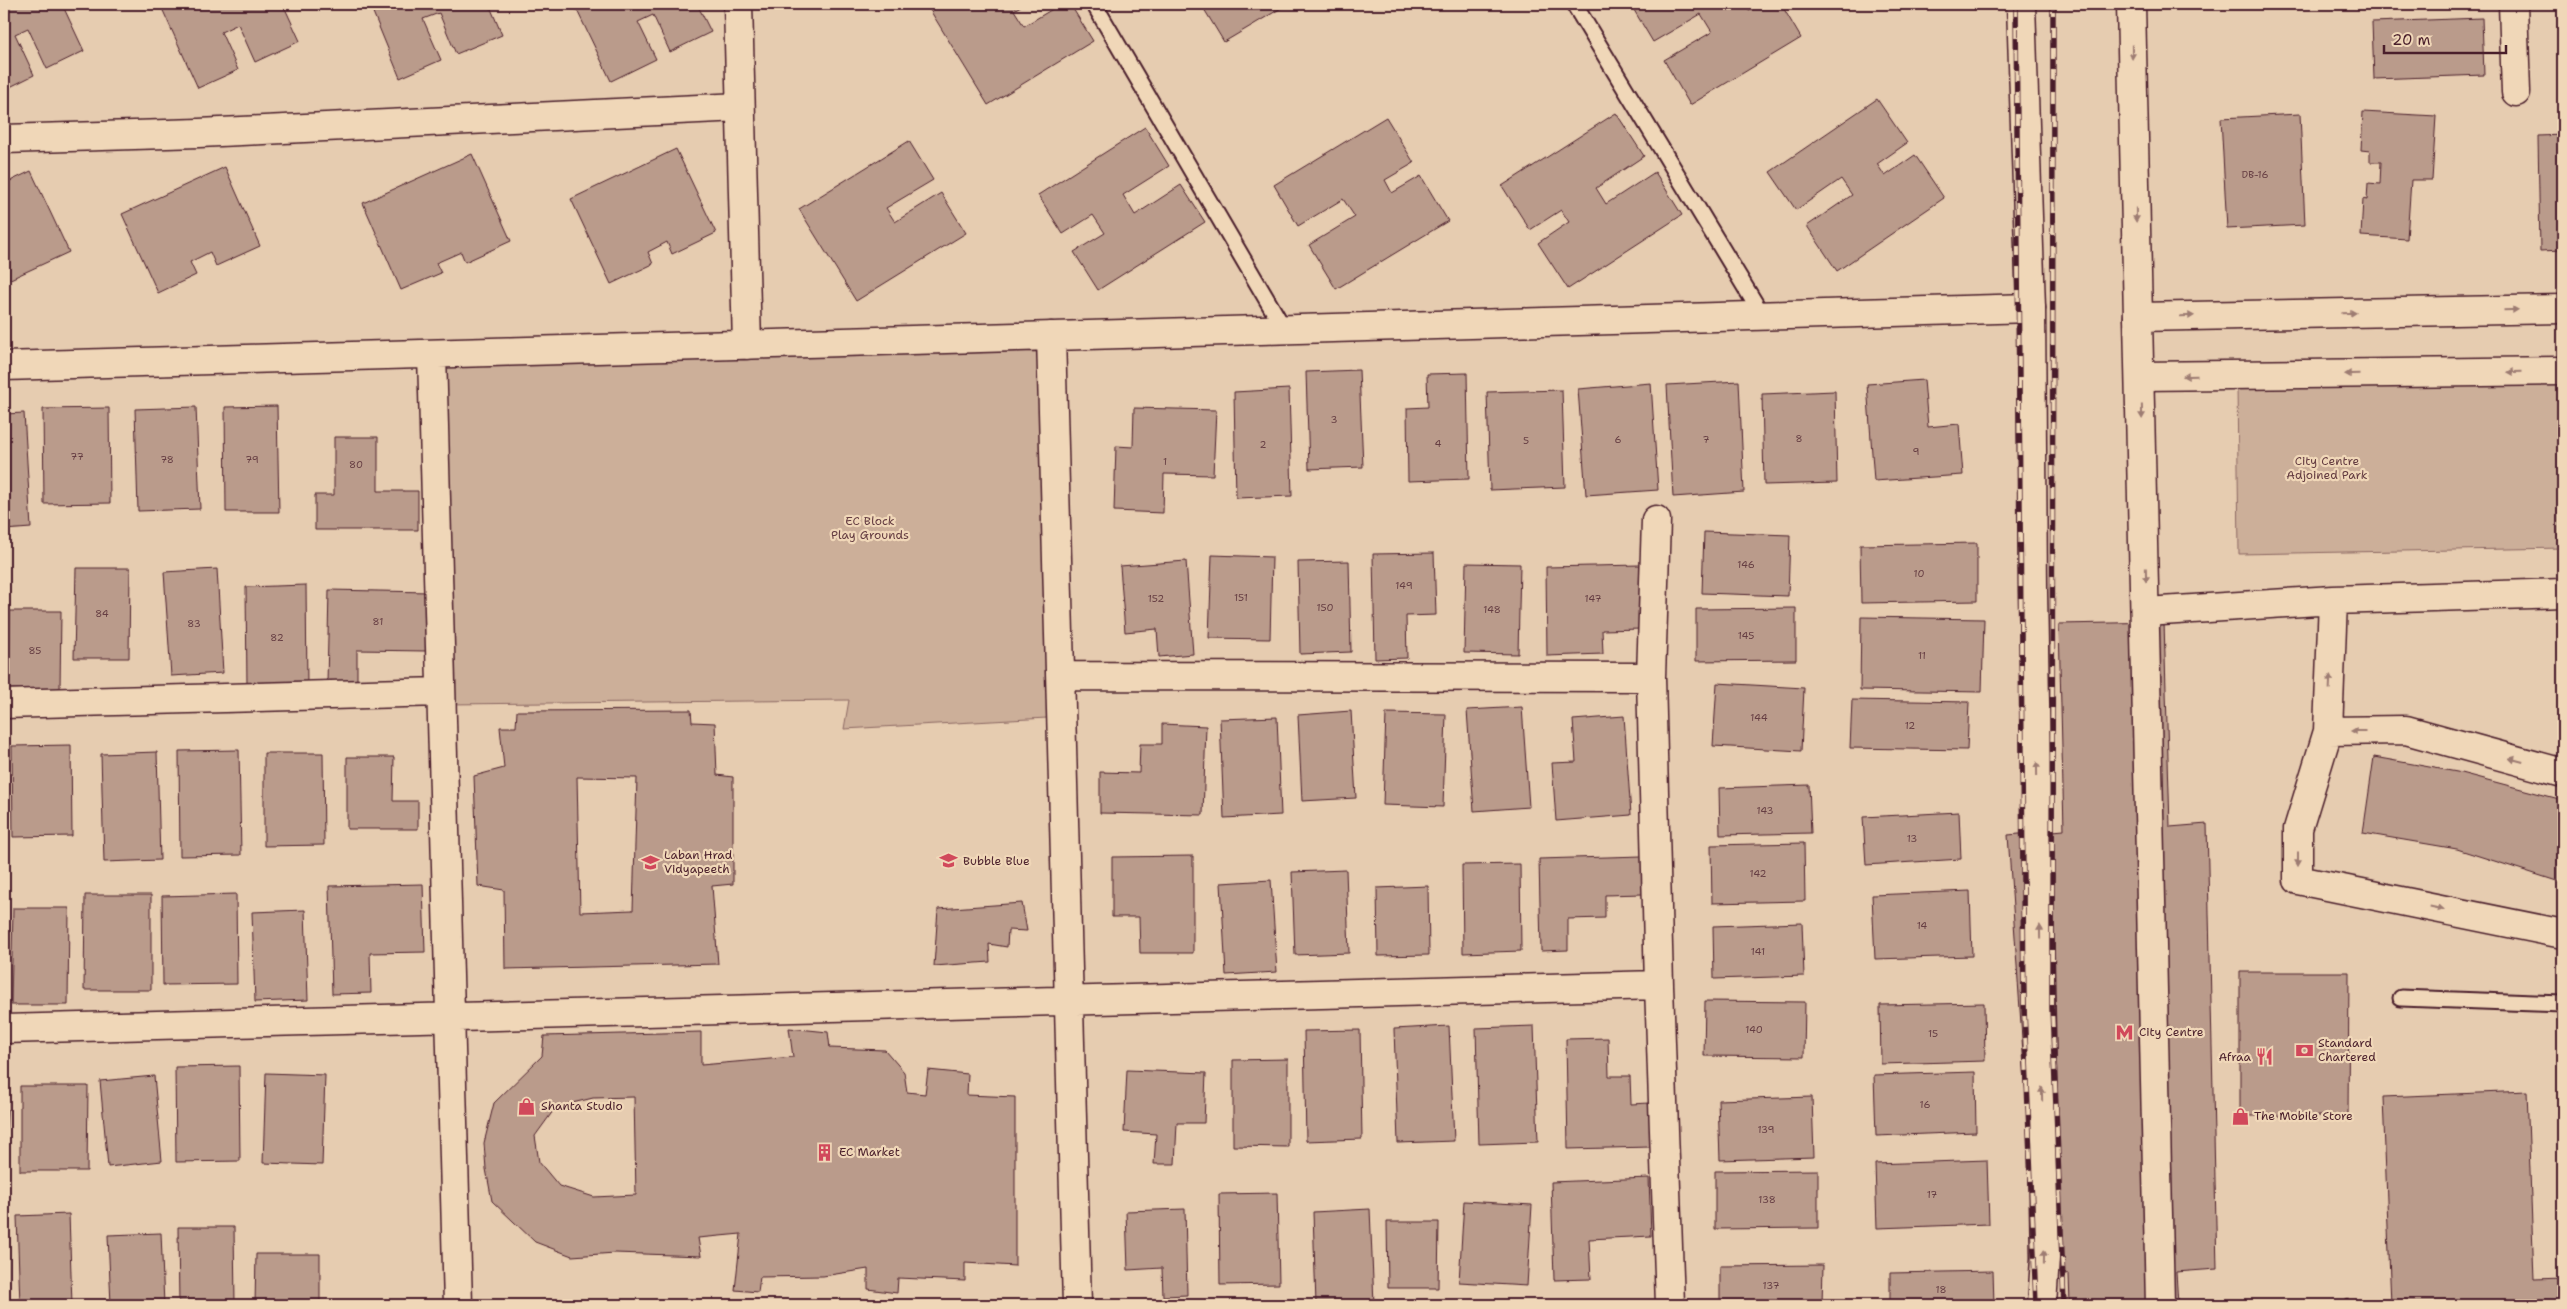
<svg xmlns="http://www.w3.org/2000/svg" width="2567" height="1309" font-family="'Shantell Sans',sans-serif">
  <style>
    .green { fill: #ccaf99; stroke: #8b6762 }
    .building { fill: #ba9b8b; stroke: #4a1f2b; fill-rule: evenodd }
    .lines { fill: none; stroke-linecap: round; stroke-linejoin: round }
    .lane-casing { stroke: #4a1f2b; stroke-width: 19 }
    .street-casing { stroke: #4a1f2b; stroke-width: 31 }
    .secondary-casing { stroke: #4a1f2b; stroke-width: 31 }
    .path { stroke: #4a1f2b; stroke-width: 3; stroke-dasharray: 4 4; stroke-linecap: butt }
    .lane { stroke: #f0d7b8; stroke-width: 15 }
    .street { stroke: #f0d7b8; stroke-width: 28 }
    .secondary { stroke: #f0d7b8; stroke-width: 28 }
    .rail-casing { stroke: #4a1f2b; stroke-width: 5.5 }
    .rail { stroke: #f0d7b8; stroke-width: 4; stroke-dasharray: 11; stroke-linecap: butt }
    .oneway { fill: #9d7b72 }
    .labels { text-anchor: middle; stroke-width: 4.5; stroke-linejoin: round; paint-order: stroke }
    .number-label { font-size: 10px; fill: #663e43 }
    .park-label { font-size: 12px; fill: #643c41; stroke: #f0d7b8 }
    .poi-label { font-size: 12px; fill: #4a1f2b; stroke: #f0d7b8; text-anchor: start }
  </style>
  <rect width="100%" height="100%" fill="#e6ccb0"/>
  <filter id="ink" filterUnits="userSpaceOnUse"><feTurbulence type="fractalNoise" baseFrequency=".02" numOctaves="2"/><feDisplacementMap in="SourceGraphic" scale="10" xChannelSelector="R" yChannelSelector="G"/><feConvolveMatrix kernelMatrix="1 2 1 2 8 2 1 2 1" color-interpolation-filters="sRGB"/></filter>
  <g filter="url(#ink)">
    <path class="green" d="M1040 351 1047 718 844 729 849 700 449 704 442 367Z
      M2563 379V548L2239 554 2237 384Z"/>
    <path class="building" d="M4 4H62L84 51 47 69 28 28 15 34 34 75 4 90Z
      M160 4H283L300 41 255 62 238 24 221 32 238 70 198 88Z
      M374 4H489L502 35 456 54 439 13 423 19 441 60 400 78 370 5Z
      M574 4H697L711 32 670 52 653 15 638 22 656 59 611 81Z
      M940 4H1024L1014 10 1024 26 1061 4H1070L1093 41 988 105 930 10Z
      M1201 4H1288L1224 42Z
      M1633 4H1744L1749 11 1762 4H1781L1801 38 1690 105 1664 60 1712 32 1701 14 1653 42 1631 5Z
      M2381 4H2493V6L2381 8Z
      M2559 4H2563V76Z
      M2482 18 2484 75 2374 79 2372 22Z
      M1877 99 1907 143 1877 164 1885 176 1915 155 1944 198 1837 271 1807 226 1852 195 1841 179 1796 210 1770 172Z
      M2363 112 2436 116 2432 180H2411L2407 239 2361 236 2363 199 2367 200 2368 183 2380 184 2381 162H2370V151L2361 150Z
      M1616 113 1644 156 1596 188 1606 204 1655 172 1682 215 1568 289 1538 243 1569 222 1561 210 1530 230 1502 186Z
      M2300 114 2305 225 2227 229 2221 118Z
      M1386 117 1414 163 1385 180 1392 193 1421 176 1448 221 1336 289 1309 245 1355 217 1343 199 1298 226 1274 185Z
      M1145 127 1169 166 1123 195 1135 215 1181 185 1205 222 1098 290 1074 252 1105 233 1093 215 1063 234 1038 195Z
      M2563 135V250L2540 251 2538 136Z
      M909 141 933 180 886 208 895 222 941 193 966 233 856 301 799 209Z
      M676 149 716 233 672 254 667 242 648 252 653 264 611 284 571 199Z
      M472 154 511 241 465 262 461 252 436 263 441 273 401 290 363 203Z
      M225 167 260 246 216 266 210 252 190 262 196 275 158 293 122 214Z
      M31 171 69 252 4 282V184Z
      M1359 370 1363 467 1309 469 1306 372Z
      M1467 373 1469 479 1408 481 1407 408 1428 407 1427 374Z
      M1924 380 1928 427 1959 424 1963 475 1874 481 1867 384Z
      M1739 381 1744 492 1673 497 1667 385Z
      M1651 383 1658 490 1586 495 1578 389Z
      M1289 389 1292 496 1236 498 1234 392Z
      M1562 390 1565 487 1490 490 1487 392Z
      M1835 391 1837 483 1764 485 1762 394Z
      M277 406 279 512H226L225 407Z
      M196 407 200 509 138 511 135 409Z
      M109 408 110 503 44 504 43 409Z
      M1134 408 1216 410 1213 475 1164 474 1163 513 1114 511 1116 446 1133 447Z
      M24 413 31 528 4 530V414Z
      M334 437H378V491H418V530H315V495H334Z
      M1704 532 1790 535 1788 596 1702 593Z
      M1977 543V601L1861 603 1860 545Z
      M1434 553 1436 615 1406 616 1407 658 1375 659 1373 554Z
      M1212 555 1272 557 1270 639 1209 638Z
      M1186 561 1193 654 1159 657 1157 629 1125 632 1120 566Z
      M1349 561 1351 652 1300 654 1298 562Z
      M1466 563 1520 564 1518 654 1464 653Z
      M1640 565 1641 629 1602 630 1603 654 1547 656 1546 567Z
      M76 568H130L129 658H74Z
      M217 569 223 673 171 676 164 572Z
      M306 585 307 687H247L246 587Z
      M329 590 428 592 427 651 357 650V685L327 684Z
      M1796 608V660L1696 661V609Z
      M10 611H61L60 689H9Z
      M1861 617 1984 619 1982 692 1860 690Z
      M2164 622 2170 827 2207 824 2217 1269 2176 1272 2178 1305H2070L2069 1274 2038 1271 2008 835 2064 830 2059 624Z
      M1717 683 1804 688 1801 751 1713 746Z
      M1852 700 1969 702 1967 750 1850 748Z
      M1522 707 1529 807 1474 811 1467 710Z
      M691 710 692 722 715 723 717 775 733 777V884L712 886 718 964 505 969 504 890 478 886 474 776 504 768 500 727H516L517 711ZM577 777 637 778 633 910 580 912Z
      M1351 711 1356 798 1302 801 1298 715Z
      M1386 713 1446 714 1443 807 1383 805Z
      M1624 716 1631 815 1556 821 1552 763 1576 762 1573 720Z
      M1277 717 1281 815 1224 818 1220 719Z
      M1162 724 1206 726 1203 815 1100 813V772L1139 773 1140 744H1162Z
      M71 745 72 836 13 837 12 746Z
      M239 750 241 855 180 856 179 751Z
      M157 752 160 860 104 862 101 754Z
      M264 753H323L324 845 264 846Z
      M347 757H394L393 801H418V829H347Z
      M2374 757 2457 772 2563 800V883L2457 849 2363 833Z
      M1809 785 1811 833 1720 835 1719 788Z
      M1959 812 1961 859 1866 865 1863 817Z
      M1804 843 1805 901 1712 903 1711 845Z
      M1193 856V953H1140L1139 917H1112V857Z
      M1642 856 1643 894 1605 895V918L1568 919V950L1541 951 1539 859Z
      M1520 864 1521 951 1463 953 1462 865Z
      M1346 870 1349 953 1295 955 1292 872Z
      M1271 880 1277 972 1226 975 1221 883Z
      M423 884 425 952 370 953 371 993 332 994 329 886Z
      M1428 886 1429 955 1378 956 1377 888Z
      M1970 891 1972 956 1875 959 1872 895Z
      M236 894 237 984 163 985 162 896Z
      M85 895H151V990H84Z
      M1022 903 1027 931 1008 930 1007 947 989 944 990 962 934 966 938 909Z
      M13 908H69L68 1005H11Z
      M305 910 308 1000 255 1002 252 912Z
      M1802 923 1804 976 1714 979 1713 926Z
      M2240 972H2349L2348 1116H2240Z
      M1705 1001 1805 1002 1804 1057 1704 1056Z
      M1984 1003 1985 1061 1881 1064 1880 1005Z
      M1449 1026 1454 1141 1398 1143 1394 1029Z
      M1534 1026 1538 1142 1479 1144 1476 1028Z
      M789 1028 828 1032 830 1048 885 1050 904 1072 907 1092 925 1094 928 1070 968 1074 967 1095 1015 1097V1266L965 1263V1281L898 1278 897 1293 868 1289V1269L823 1276 760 1277 758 1292 735 1290 741 1234 698 1238 701 1256 615 1253 572 1256 535 1242 492 1201 486 1169 484 1143 494 1103 542 1056 544 1036 701 1032V1065L793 1057ZM634 1097 636 1195 594 1197 559 1186 539 1162 535 1136 556 1107 593 1098Z
      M1360 1030 1362 1139 1306 1141 1304 1031Z
      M1608 1038 1609 1076H1630L1631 1104 1649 1103 1650 1147 1568 1149 1566 1039Z
      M1288 1059V1147L1233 1146V1060Z
      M239 1066 240 1161 176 1162 175 1067Z
      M1127 1070 1206 1073 1204 1123H1177L1175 1164H1154L1156 1134 1124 1132Z
      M1975 1072 1976 1132 1876 1136 1874 1075Z
      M266 1073 325 1075 322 1165 263 1163Z
      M154 1076 162 1161 108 1167 100 1081Z
      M4 1086 8 1087 5 1169H4Z
      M20 1086H88L87 1171H20Z
      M2527 1091 2534 1279 2563 1278V1305H2391L2383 1097Z
      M1812 1097 1814 1157 1720 1160 1718 1100Z
      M1987 1160 1989 1224 1877 1228 1875 1164Z
      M1818 1170V1228L1715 1229V1171Z
      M1649 1178 1651 1236 1589 1239 1591 1279 1554 1280 1551 1182Z
      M1277 1193 1279 1284 1220 1285 1219 1194Z
      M1464 1201 1532 1205 1527 1286 1459 1282Z
      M1185 1209 1187 1295 1163 1296 1162 1268 1128 1270 1126 1211Z
      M1370 1209 1374 1304 1316 1305 1313 1212Z
      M69 1214 72 1305H20L17 1216Z
      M1387 1222H1439L1438 1288H1388Z
      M178 1227H234L235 1305H179Z
      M4 1232H7V1305H4Z
      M161 1233 164 1305H111L108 1235Z
      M256 1254H320V1305H255Z
      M1823 1265 1822 1305H1720V1266Z
      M1993 1271 1994 1305H1890V1273Z"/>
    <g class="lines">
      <defs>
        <path id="lane" d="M1094 4 1284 329
          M1574 4 1762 315
          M2401 998 2563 1004"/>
        <path id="street" d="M738 4 747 345
          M2513 4 2516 92
          M4 139 199 133 740 107
          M2138 317 2563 309
          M1051 336 1077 1305
          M432 354 458 1305
          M4 366 2031 308
          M2141 376 2563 371
          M1656 520 1651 677 1659 985 1670 1305
          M2146 612 2333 600 2563 593
          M1061 676 1651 677
          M4 704 441 692
          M2328 731 2333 600
          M2563 773 2406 730 2328 731 2298 829V880L2563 934
          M4 1029 1659 985"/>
        <path id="secondary" d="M2021 4 2031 308 2033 592 2045 1258 2042 1305
          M2131 4 2160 1305"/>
      </defs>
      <use href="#lane" class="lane-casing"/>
      <use href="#street" class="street-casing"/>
      <use href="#secondary" class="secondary-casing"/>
      <path class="path" d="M2347 1298 2348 1305"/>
      <use href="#lane" class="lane"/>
      <use href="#street" class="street"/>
      <use href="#secondary" class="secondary"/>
      <defs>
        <path id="rail" d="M2016 4 2024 1008 2036 1305
          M2053 4 2052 1008 2064 1305"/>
      </defs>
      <use href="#rail" class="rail-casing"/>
      <use href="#rail" class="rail"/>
    </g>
    <defs><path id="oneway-solid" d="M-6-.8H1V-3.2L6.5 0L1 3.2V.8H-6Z" transform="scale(1.25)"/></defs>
    <g class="oneway">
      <use href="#oneway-solid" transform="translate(2132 52) rotate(89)"/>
      <use href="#oneway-solid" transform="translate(2136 215) rotate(89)"/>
      <use href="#oneway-solid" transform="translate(2511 310) rotate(-1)"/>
      <use href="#oneway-solid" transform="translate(2349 313) rotate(-1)"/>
      <use href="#oneway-solid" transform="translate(2187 316) rotate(-1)"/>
      <use href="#oneway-solid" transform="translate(2515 372) rotate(179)"/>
      <use href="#oneway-solid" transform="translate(2352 374) rotate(179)"/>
      <use href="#oneway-solid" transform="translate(2190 376) rotate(179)"/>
      <use href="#oneway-solid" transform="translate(2142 412) rotate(89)"/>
      <use href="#oneway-solid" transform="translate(2146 575) rotate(89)"/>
      <use href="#oneway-solid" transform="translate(2330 682) rotate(-87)"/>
      <use href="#oneway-solid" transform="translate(2358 731) rotate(180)"/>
      <use href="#oneway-solid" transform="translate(2516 760) rotate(-165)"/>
      <use href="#oneway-solid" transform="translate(2037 769) rotate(-91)"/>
      <use href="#oneway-solid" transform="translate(2298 859) rotate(90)"/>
      <use href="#oneway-solid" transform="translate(2437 908) rotate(12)"/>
      <use href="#oneway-solid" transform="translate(2040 932) rotate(-91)"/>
      <use href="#oneway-solid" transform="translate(2042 1094) rotate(-91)"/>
      <use href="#oneway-solid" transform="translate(2044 1257) rotate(-89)"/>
    </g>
  </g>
  <defs>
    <symbol id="school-bare" viewBox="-9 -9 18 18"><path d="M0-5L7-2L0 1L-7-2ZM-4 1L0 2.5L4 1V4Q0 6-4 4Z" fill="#d1495b" stroke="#f0d7b8" stroke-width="2.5" paint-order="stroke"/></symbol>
    <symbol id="metro-bare" viewBox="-9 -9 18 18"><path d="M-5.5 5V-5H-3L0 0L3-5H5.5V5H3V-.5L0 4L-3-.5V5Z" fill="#d1495b" stroke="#f0d7b8" stroke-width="2.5" paint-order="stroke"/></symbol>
    <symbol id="bank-bare" viewBox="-9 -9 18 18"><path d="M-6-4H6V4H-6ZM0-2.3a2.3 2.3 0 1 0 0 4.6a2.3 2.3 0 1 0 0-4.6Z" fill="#d1495b" stroke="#f0d7b8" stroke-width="2.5" paint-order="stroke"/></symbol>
    <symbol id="restaurant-bare" viewBox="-9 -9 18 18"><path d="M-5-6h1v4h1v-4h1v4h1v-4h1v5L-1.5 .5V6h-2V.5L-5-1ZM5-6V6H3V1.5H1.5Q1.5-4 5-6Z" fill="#d1495b" stroke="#f0d7b8" stroke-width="2.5" paint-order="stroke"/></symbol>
    <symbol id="shop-bare" viewBox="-9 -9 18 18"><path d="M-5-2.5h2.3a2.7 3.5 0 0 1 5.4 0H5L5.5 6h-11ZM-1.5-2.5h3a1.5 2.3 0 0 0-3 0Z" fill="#d1495b" stroke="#f0d7b8" stroke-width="2.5" paint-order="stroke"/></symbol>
    <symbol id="building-bare" viewBox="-9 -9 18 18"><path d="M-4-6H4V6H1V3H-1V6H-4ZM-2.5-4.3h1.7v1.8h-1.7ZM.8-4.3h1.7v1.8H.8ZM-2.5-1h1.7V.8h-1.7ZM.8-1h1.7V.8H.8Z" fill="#d1495b" stroke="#f0d7b8" stroke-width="2.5" paint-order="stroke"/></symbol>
  </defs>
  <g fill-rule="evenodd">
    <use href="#school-bare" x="936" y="848" width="25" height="25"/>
    <use href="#school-bare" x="638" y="850" width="25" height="25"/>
    <use href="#metro-bare" x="2112" y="1020" width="25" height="25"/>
    <use href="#bank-bare" x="2292" y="1038" width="25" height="25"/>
    <use href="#restaurant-bare" x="2252" y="1044" width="25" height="25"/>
    <use href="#shop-bare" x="514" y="1094" width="25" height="25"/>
    <use href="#shop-bare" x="2228" y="1104" width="25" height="25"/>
    <use href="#building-bare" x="812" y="1140" width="25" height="25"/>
  </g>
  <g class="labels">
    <g class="number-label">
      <text x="2255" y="178">DB-16</text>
      <text x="1334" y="423">3</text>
      <text x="1799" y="442">8</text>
      <text x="1618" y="443">6</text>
      <text x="1706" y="443">7</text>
      <text x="1526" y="444">5</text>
      <text x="1438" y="447">4</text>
      <text x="1263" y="448">2</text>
      <text x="1916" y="455">9</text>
      <text x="77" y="460">77</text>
      <text x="167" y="463">78</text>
      <text x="252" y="463">79</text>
      <text x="1165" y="465">1</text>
      <text x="356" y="468">80</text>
      <text x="1746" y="568">146</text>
      <text x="1919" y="577">10</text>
      <text x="1404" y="589">149</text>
      <text x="1241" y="601">151</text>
      <text x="1156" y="602">152</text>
      <text x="1593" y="602">147</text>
      <text x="1325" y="611">150</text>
      <text x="1492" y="613">148</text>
      <text x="102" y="617">84</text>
      <text x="378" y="625">81</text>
      <text x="194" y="627">83</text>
      <text x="1746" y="639">145</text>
      <text x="277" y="641">82</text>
      <text x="35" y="654">85</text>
      <text x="1922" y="659">11</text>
      <text x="1759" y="721">144</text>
      <text x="1910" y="729">12</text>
      <text x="1765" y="814">143</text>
      <text x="1912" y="842">13</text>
      <text x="1758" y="877">142</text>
      <text x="1922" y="929">14</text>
      <text x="1758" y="955">141</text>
      <text x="1754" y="1033">140</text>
      <text x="1933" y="1037">15</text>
      <text x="1925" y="1108">16</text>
      <text x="1766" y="1133">139</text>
      <text x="1932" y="1198">17</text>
      <text x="1767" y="1203">138</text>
      <text x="1771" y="1289">137</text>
      <text x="1941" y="1293">18</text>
    </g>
    <g class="park-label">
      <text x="2327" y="465">City Centre<tspan x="2327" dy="14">Adjoined Park</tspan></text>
      <text x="870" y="525">EC Block<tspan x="870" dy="14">Play Grounds</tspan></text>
    </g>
    <g class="poi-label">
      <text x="664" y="859">Laban Hrad<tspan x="664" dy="14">Vidyapeeth</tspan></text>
      <text x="963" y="865">Bubble Blue</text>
      <text x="2139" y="1036">City Centre</text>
      <text x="2318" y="1047">Standard<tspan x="2318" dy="14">Chartered</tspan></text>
      <text x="2251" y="1061" text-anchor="end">Afraa</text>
      <text x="541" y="1110">Shanta Studio</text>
      <text x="2254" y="1120">The Mobile Store</text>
      <text x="839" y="1156">EC Market</text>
    </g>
  </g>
  <rect width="2567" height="1309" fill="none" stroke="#f0d7b8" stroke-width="20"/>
  <rect x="10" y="10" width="2547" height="1289" fill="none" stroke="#4a1f2b" stroke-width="2" filter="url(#ink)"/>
  <path d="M2384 45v8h122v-8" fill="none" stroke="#4a1f2b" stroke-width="2.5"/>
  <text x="2392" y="45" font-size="15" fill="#4a1f2b" stroke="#f0d7b8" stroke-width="4" paint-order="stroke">20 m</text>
</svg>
